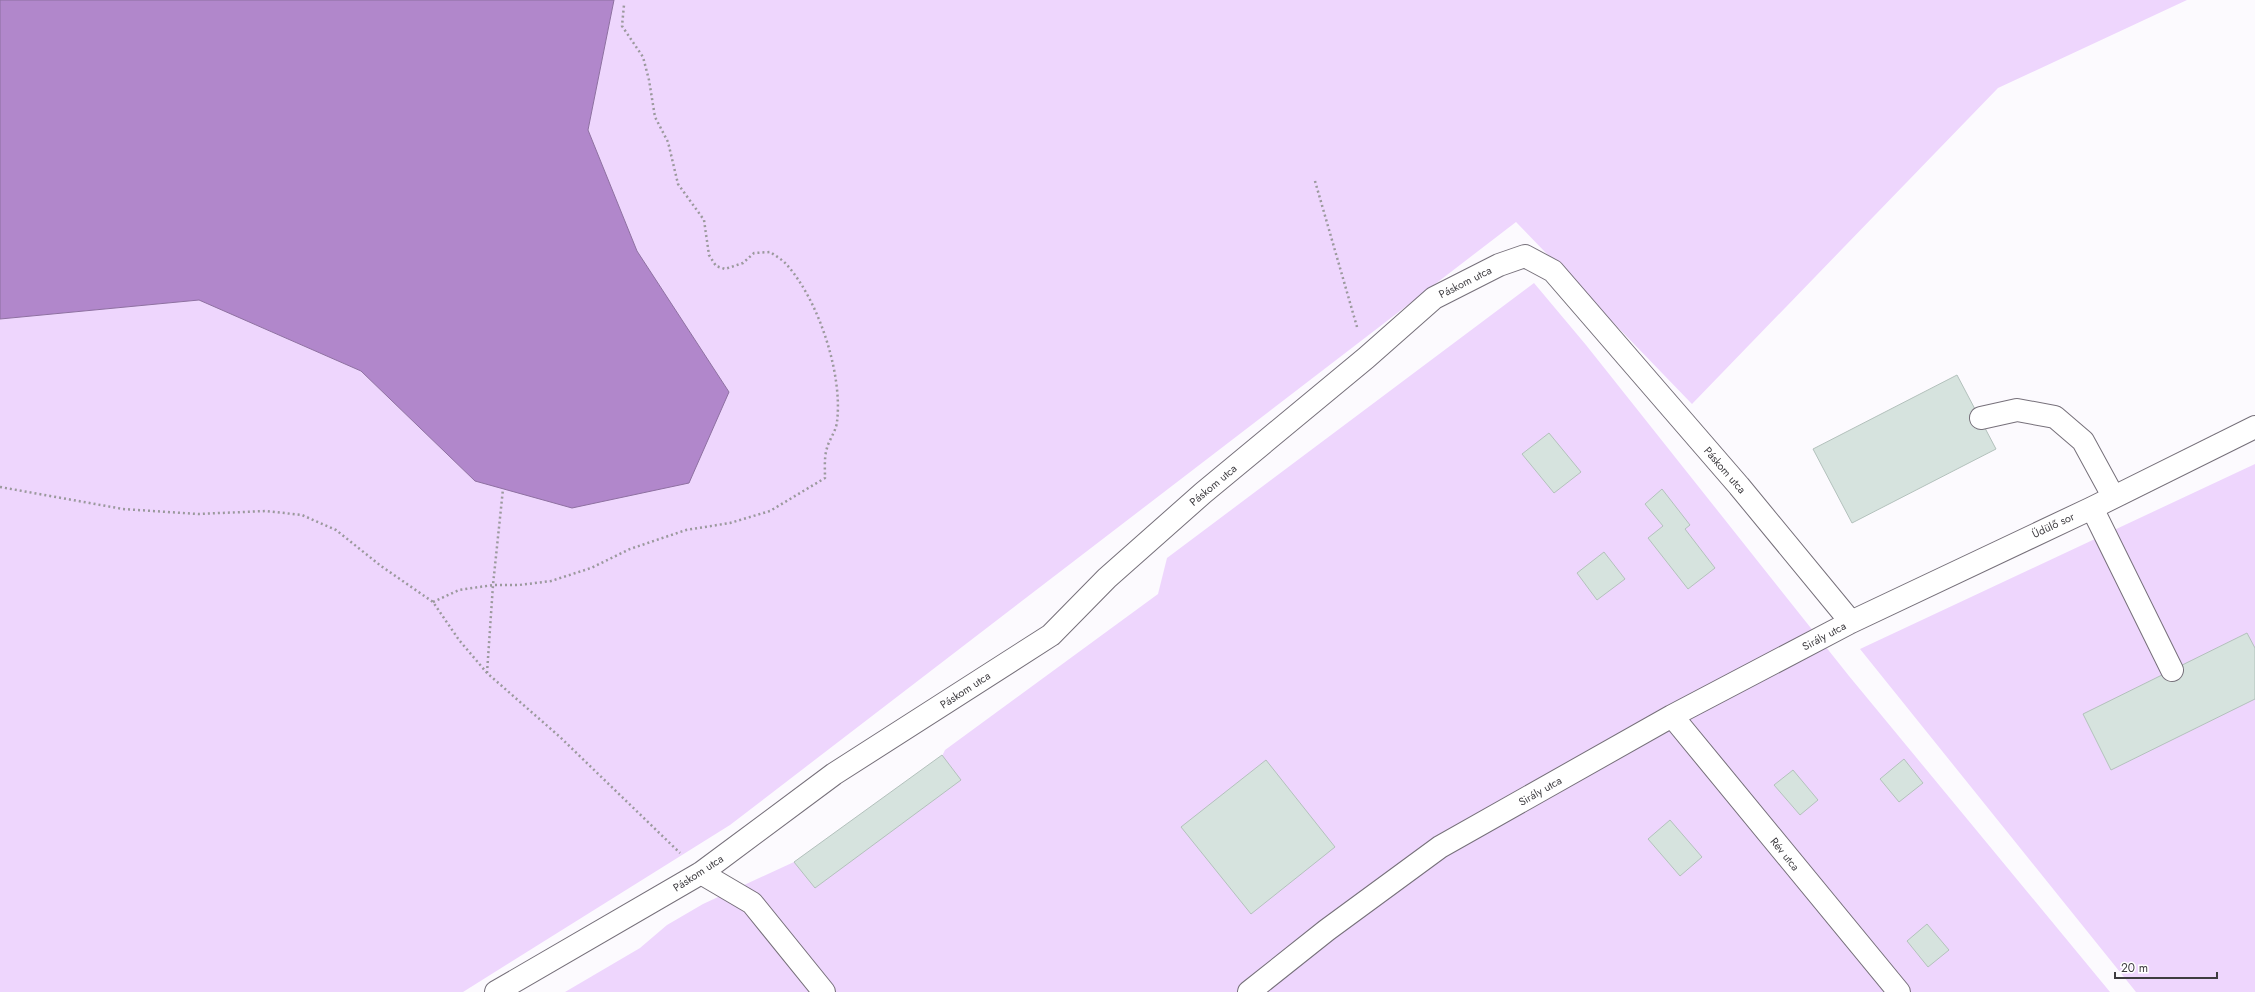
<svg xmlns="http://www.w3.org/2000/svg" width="2255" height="992" font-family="Jost,sans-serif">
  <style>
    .green { fill: #eed6fd }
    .water { fill: #b187cb; stroke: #8e70a1 }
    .building { fill: #d6e3de; stroke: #b3c1bc }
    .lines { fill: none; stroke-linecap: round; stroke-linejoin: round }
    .minor-casing { stroke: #76707a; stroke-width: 24 }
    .path { stroke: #9b999d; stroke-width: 2.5; stroke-dasharray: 2 3; stroke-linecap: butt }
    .minor { stroke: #fff; stroke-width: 22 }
    .labels { text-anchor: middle; stroke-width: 3; stroke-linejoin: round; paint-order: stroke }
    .street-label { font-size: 11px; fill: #3e3c40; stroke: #fff }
  </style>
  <rect width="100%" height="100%" fill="#fcfafe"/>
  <path class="green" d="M614 0H2187L1998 88 1692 404 1516 222 730 825 463 992H0V319L199 300 361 371 475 481 729 392 637 251 588 130Z
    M1534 283 1586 345 1849 676 2110 992H565L640 948 667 925 703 904 794 862 942 756 945 750 1158 594 1167 558Z
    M2255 464V992H2136L1860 649Z"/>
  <path class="water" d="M0 0H614L588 130 637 251 729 392 689 483 572 508 475 481 361 371 199 300 0 319Z"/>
  <path class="building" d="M1957 375 1996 449 1852 523 1813 449Z
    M1549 433 1581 472 1554 493 1522 454Z
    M1662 489 1690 525 1685 529 1715 568 1688 589 1648 538 1663 526 1645 504Z
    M1604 552 1625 579 1597 600 1577 573Z
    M2247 633 2255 648V699L2111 770 2083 714Z
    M942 755 961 780 815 888 794 862Z
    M1904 759 1923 783 1899 802 1880 779Z
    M1266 760 1335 847 1251 914 1181 827Z
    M1793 770 1818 800 1800 815 1774 785Z
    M1670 820 1702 857 1680 876 1648 839Z
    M1927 924 1949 950 1928 967 1907 941Z"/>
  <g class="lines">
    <defs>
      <path id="minor" d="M1981 418 2017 410 2055 417 2083 441 2113 496
        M2092 508 2172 670
        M1672 716 1899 992
        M701 873 752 903 824 992
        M496 992 701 873 834 774 1051 635 1107 578 1203 493 1366 358 1434 298 1499 265 1525 256 1553 271 1739 486 1851 622
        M1249 992 1327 930 1440 847 1672 716 1851 622 2092 508 2255 427"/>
    </defs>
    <use href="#minor" class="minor-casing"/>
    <path class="path" d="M1315 181 1357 327
      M0 487 123 509 198 514 266 511 302 515 336 530 381 566 433 602 459 640 487 673 560 737 680 853
      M433 602 459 590 493 585H519L551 581 591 568 630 549 686 530 730 523 770 511 825 478C825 469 824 457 827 448 829 440 836 431 837 422 843 375 819 301 787 265 783 260 776 256 770 252L754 253 743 263 725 269 716 266 709 255 704 220 678 184 668 142 655 117 649 80 643 57 622 26 624 5
      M487 673 493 585 503 489"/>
    <use href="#minor" class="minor"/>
  </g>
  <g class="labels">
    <g class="street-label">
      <text transform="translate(1465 282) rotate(-27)" y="4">Páskom utca</text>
      <text transform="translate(1725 470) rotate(49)" y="4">Páskom utca</text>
      <text transform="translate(1213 485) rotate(-40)" y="4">Páskom utca</text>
      <text transform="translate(2053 525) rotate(-25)" y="4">Üdülő sor</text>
      <text transform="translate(1824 636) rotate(-28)" y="4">Sirály utca</text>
      <text transform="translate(965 690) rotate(-33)" y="4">Páskom utca</text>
      <text transform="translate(1540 791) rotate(-30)" y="4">Sirály utca</text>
      <text transform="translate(1785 854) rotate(51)" y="4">Rév utca</text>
      <text transform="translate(698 873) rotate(-33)" y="4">Páskom utca</text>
    </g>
  </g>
  <path d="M2115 972v6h102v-6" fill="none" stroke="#3e3c40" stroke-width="2"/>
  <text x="2121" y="972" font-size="12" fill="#3e3c40" stroke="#ffffff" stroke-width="3" paint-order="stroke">20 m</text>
</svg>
